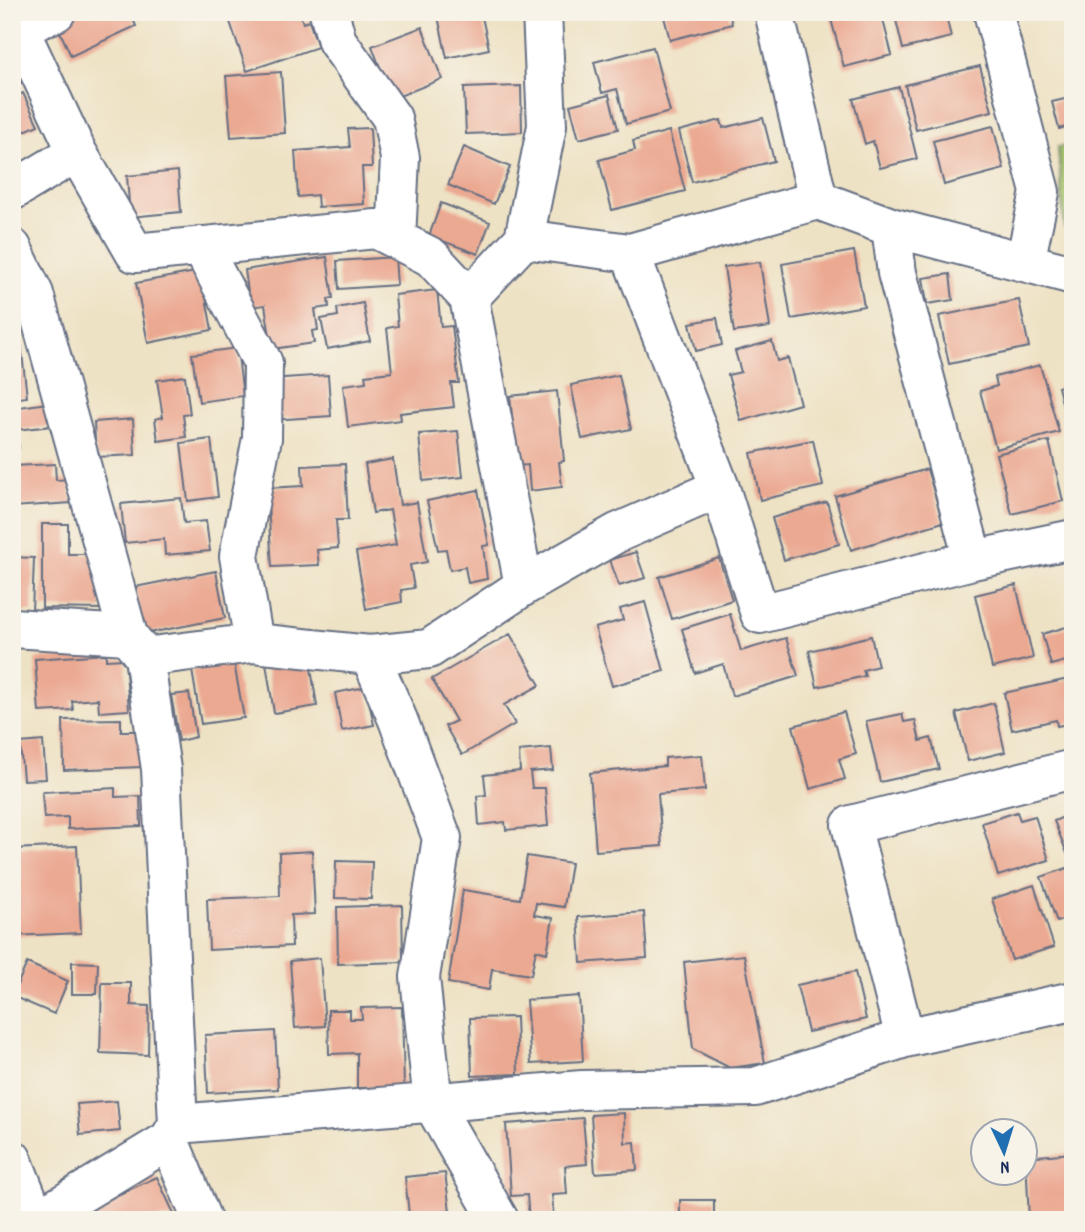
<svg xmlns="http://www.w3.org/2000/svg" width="1085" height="1232" font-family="Dekko,sans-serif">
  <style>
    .green { fill: #a6c26a; stroke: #607864; stroke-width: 2 }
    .building { fill: #eba992 }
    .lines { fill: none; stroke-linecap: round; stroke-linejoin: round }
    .minor-casing { stroke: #656e82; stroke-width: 42 }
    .minor { stroke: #fff; stroke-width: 38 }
  </style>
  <rect width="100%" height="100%" fill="#f7f3e8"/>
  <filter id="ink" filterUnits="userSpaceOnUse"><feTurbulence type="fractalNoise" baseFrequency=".0143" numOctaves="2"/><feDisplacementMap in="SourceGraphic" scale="14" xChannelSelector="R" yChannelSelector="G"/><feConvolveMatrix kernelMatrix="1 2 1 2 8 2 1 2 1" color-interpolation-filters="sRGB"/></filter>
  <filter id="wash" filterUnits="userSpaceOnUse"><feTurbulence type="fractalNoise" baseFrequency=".00686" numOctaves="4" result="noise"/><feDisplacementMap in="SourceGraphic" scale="28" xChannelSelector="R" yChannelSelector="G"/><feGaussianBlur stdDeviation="1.57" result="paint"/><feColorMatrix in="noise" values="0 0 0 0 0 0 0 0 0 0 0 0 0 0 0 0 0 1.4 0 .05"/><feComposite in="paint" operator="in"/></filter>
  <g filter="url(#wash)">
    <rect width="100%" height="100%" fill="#eee2c4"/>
    <path class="green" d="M1073 146V229L1064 227 1058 147Z"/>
    <g id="blocks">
      <path class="building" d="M83 12H130L136 26 71 56 57 25Z
        M239 12H299L303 23 309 21 318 47 247 71 228 16Z
        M437 12H481L489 49 447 58Z
        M667 12H729L732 24 670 40 663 13Z
        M829 12H881L892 55 844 67Z
        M894 12H945L951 37 903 49Z
        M1039 12H1065L1066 13 1041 20Z
        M422 27 442 79 392 99 372 46Z
        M653 47 670 112 626 124 617 89 602 93 594 62Z
        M980 66 992 111 916 130 905 85Z
        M12 68 21 83 12 88Z
        M1073 68V88H1072L1067 69Z
        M281 72 285 133 231 137 226 76Z
        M521 86 522 132 466 134 464 88Z
        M899 87 917 159 880 168 873 141 865 144 853 99Z
        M23 93 38 125 12 137V98Z
        M609 95 618 129 579 139 570 105Z
        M1073 97V125L1059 129 1052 102Z
        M763 118 774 161 692 182 679 131 721 120 723 128Z
        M993 126 1004 169 944 185 933 141Z
        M370 128 372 167H362L364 204 318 207 317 195 298 197 295 151 350 147 348 129Z
        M669 131 685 191 612 210 599 160 635 150 633 141Z
        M464 147 510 167 494 204 448 185Z
        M178 171 181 212 130 217 127 176Z
        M441 203 490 222 478 254 429 236Z
        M854 251 864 306 791 319 782 264Z
        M327 257 333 298 328 299 329 307 315 309 318 330 312 331 314 343 272 349 265 305 250 307 245 270Z
        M395 257 397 285 339 289 337 261Z
        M760 262 770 327 734 332 724 267Z
        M201 271 212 330 148 343 136 283Z
        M950 274 953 300 927 304 923 278Z
        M437 290 441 327 452 326 459 383H451L454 407 400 413 401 420 348 427 343 385 366 382 365 375 392 372 387 328 398 326 395 295Z
        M1019 300 1029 347 949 364 939 316Z
        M363 303 370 341 327 349 321 319 338 316 337 308Z
        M717 318 722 345 696 351 690 323Z
        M772 341 777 361 788 358 800 404 741 421 728 375 741 372 735 351Z
        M21 344 27 397 12 399V345Z
        M237 348 243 396 199 402 192 354Z
        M1040 365 1059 432 996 449 980 391 997 386 995 377Z
        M328 375 331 416 272 420 269 379Z
        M619 375 631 429 582 439 571 385Z
        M185 376 190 414 183 415 186 437 158 441 155 419 163 417 157 380Z
        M1073 383V428L1069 429 1058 387Z
        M557 391 564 461 559 462 562 487 530 491 528 465 517 466 510 396Z
        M48 403 51 426 16 430 19 448 12 449V408Z
        M133 419 135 455 96 457 94 422Z
        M458 431 463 477 423 481 419 434Z
        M211 439 218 497 188 501 181 443Z
        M813 440 823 486 760 500 751 453Z
        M1049 441 1063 501 1012 514 996 454Z
        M393 459 400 505 417 502 427 562 410 565 414 588 401 590 402 602 366 609 356 552 396 545 390 510 373 513 365 464Z
        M55 464 56 480 70 479 72 503 12 507V466Z
        M345 464 348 520H336L338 548 317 550 319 565 272 567 267 488 303 486 302 466Z
        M927 469 943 522 851 550 835 496Z
        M478 490 489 545 483 546 487 579 468 583 465 567 450 570 446 549 438 550 427 501Z
        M181 498 184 523 206 521 210 551 165 555 164 539 125 543 121 504Z
        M827 502 839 544 784 560 772 518Z
        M42 524H68V554H96L102 609 42 608Z
        M636 552 645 578 619 586 610 560Z
        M12 557 34 558 32 612 12 611Z
        M719 558 732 600 672 619 659 577Z
        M216 571 225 618 144 634 135 587Z
        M1016 585 1033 658 992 668 975 595Z
        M645 602 664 671 612 686 595 628 623 620 620 609Z
        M730 614 741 651 786 638 798 676 732 696 723 664 695 673 682 629Z
        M1070 626 1073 659 1051 665 1042 634Z
        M510 634 540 685 504 705 515 724 462 755 445 726 456 721 432 679Z
        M871 636 878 666 863 670 865 676 817 687 809 651Z
        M106 654V660L125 659 129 710 99 712 98 699 72 701 73 710 39 712 35 659Z
        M309 656 317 706 274 713 266 663Z
        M234 663 244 718 201 724 192 670Z
        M1073 678V723L1057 726 1056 720 1012 730 1004 693Z
        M366 687 374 725 342 731 335 693Z
        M189 693 196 737 179 741 171 695Z
        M994 703 1005 752 968 761 956 713Z
        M844 712 856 754 839 759 845 779 810 789 793 726Z
        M902 714 904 722 915 720 920 741 931 738 939 769 880 782 866 721Z
        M121 719V731H141L142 767 64 770 63 720Z
        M43 741 46 779 23 780 20 743Z
        M551 748 553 770 530 772 532 788H545L548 826 506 830 505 822 479 825 477 796 486 795 484 775 520 771 519 751Z
        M702 755 705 790 658 794 662 846 596 851 590 773 665 766V758Z
        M115 788V797L140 796 141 826 68 829V817L44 818 42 792Z
        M1017 812 1020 820 1035 816 1049 860 998 876 982 823Z
        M1073 813V857L1069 858 1054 821Z
        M77 846 81 933 12 936V849Z
        M312 851 315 914 291 915 292 946 209 950 207 899 280 896 279 853Z
        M527 856 571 863 564 907 536 903 534 915 553 918 547 953 536 950 531 975 492 969 489 990 448 983 463 890 520 899Z
        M336 861 372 862 371 899 335 898Z
        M1073 866V916L1057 922 1041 877Z
        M1034 885 1054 947 1012 960 992 899Z
        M402 905 403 962 338 964 337 907Z
        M644 912 647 958 581 963 578 917Z
        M1073 931V952L1072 953 1067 933Z
        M744 955 765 1063 730 1068 693 1049 684 962Z
        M320 958 325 1026 295 1028 290 961Z
        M72 962 98 963 97 994H72Z
        M27 963 68 981 54 1014 12 996Z
        M855 972 866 1019 808 1032 797 985Z
        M102 983H131V1005L149 1006 148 1055 100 1053Z
        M579 996 583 1061 531 1064 526 1000Z
        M402 1007 404 1087 357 1088V1053L329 1054 328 1010H350V1019H362L361 1008Z
        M516 1017 518 1074 472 1076 470 1018Z
        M275 1031 278 1089 208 1093 205 1035Z
        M1069 1056H1073V1079L1071 1080Z
        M117 1101 120 1131 80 1135 77 1104Z
        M624 1113 625 1143 635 1142 637 1170 595 1173 591 1115Z
        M583 1118 587 1164 565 1166 567 1194 552 1195 554 1220H529L527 1195 511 1196 506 1124Z
        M1073 1153V1220H1029L1026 1157Z
        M445 1173 450 1211 409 1215 405 1177Z
        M157 1177 176 1218 97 1220 91 1207Z
        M680 1200H714V1220H680Z"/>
    </g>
  </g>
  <g filter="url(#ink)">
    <use href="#blocks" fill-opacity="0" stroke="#656e82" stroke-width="2"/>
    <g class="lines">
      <defs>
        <path id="minor" d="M329 12 337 41 392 118 400 158 396 239
          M774 12 818 200
          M993 12 1040 192 1025 262
          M12 14 77 152 135 253 376 229 431 257 469 298 524 586
          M19 28 56 12
          M12 191 77 152
          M891 227 897 273 973 560
          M524 239 630 253 818 200 891 227 1073 275
          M201 246 263 363 262 438 239 556 254 643
          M12 248 34 294 128 635
          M630 253 720 488 760 614 973 560 1073 539
          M469 298 524 239 547 126 542 12
          M12 628 128 635 144 657 254 643 370 655 429 649 524 586 617 533 720 488
          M370 655 398 720 442 838 420 977 433 1104 499 1220
          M144 657 161 769 178 1124
          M905 1038 851 825 1073 769
          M169 1140 202 1220
          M12 1159 36 1220
          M37 1220 169 1140 178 1124 582 1090 755 1087 905 1038 1073 1001"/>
      </defs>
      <use href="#minor" class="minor-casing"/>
      <use href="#minor" class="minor"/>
    </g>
  </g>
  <rect width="1085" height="1232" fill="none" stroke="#f7f3e8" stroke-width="42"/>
  <g transform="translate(1004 1152) rotate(176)"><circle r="33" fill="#f7f3e8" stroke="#9fa5b1" stroke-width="2"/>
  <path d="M0-5L12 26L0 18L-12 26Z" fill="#1f6fb2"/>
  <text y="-10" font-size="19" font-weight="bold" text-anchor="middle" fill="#1b2f5e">N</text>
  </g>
</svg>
